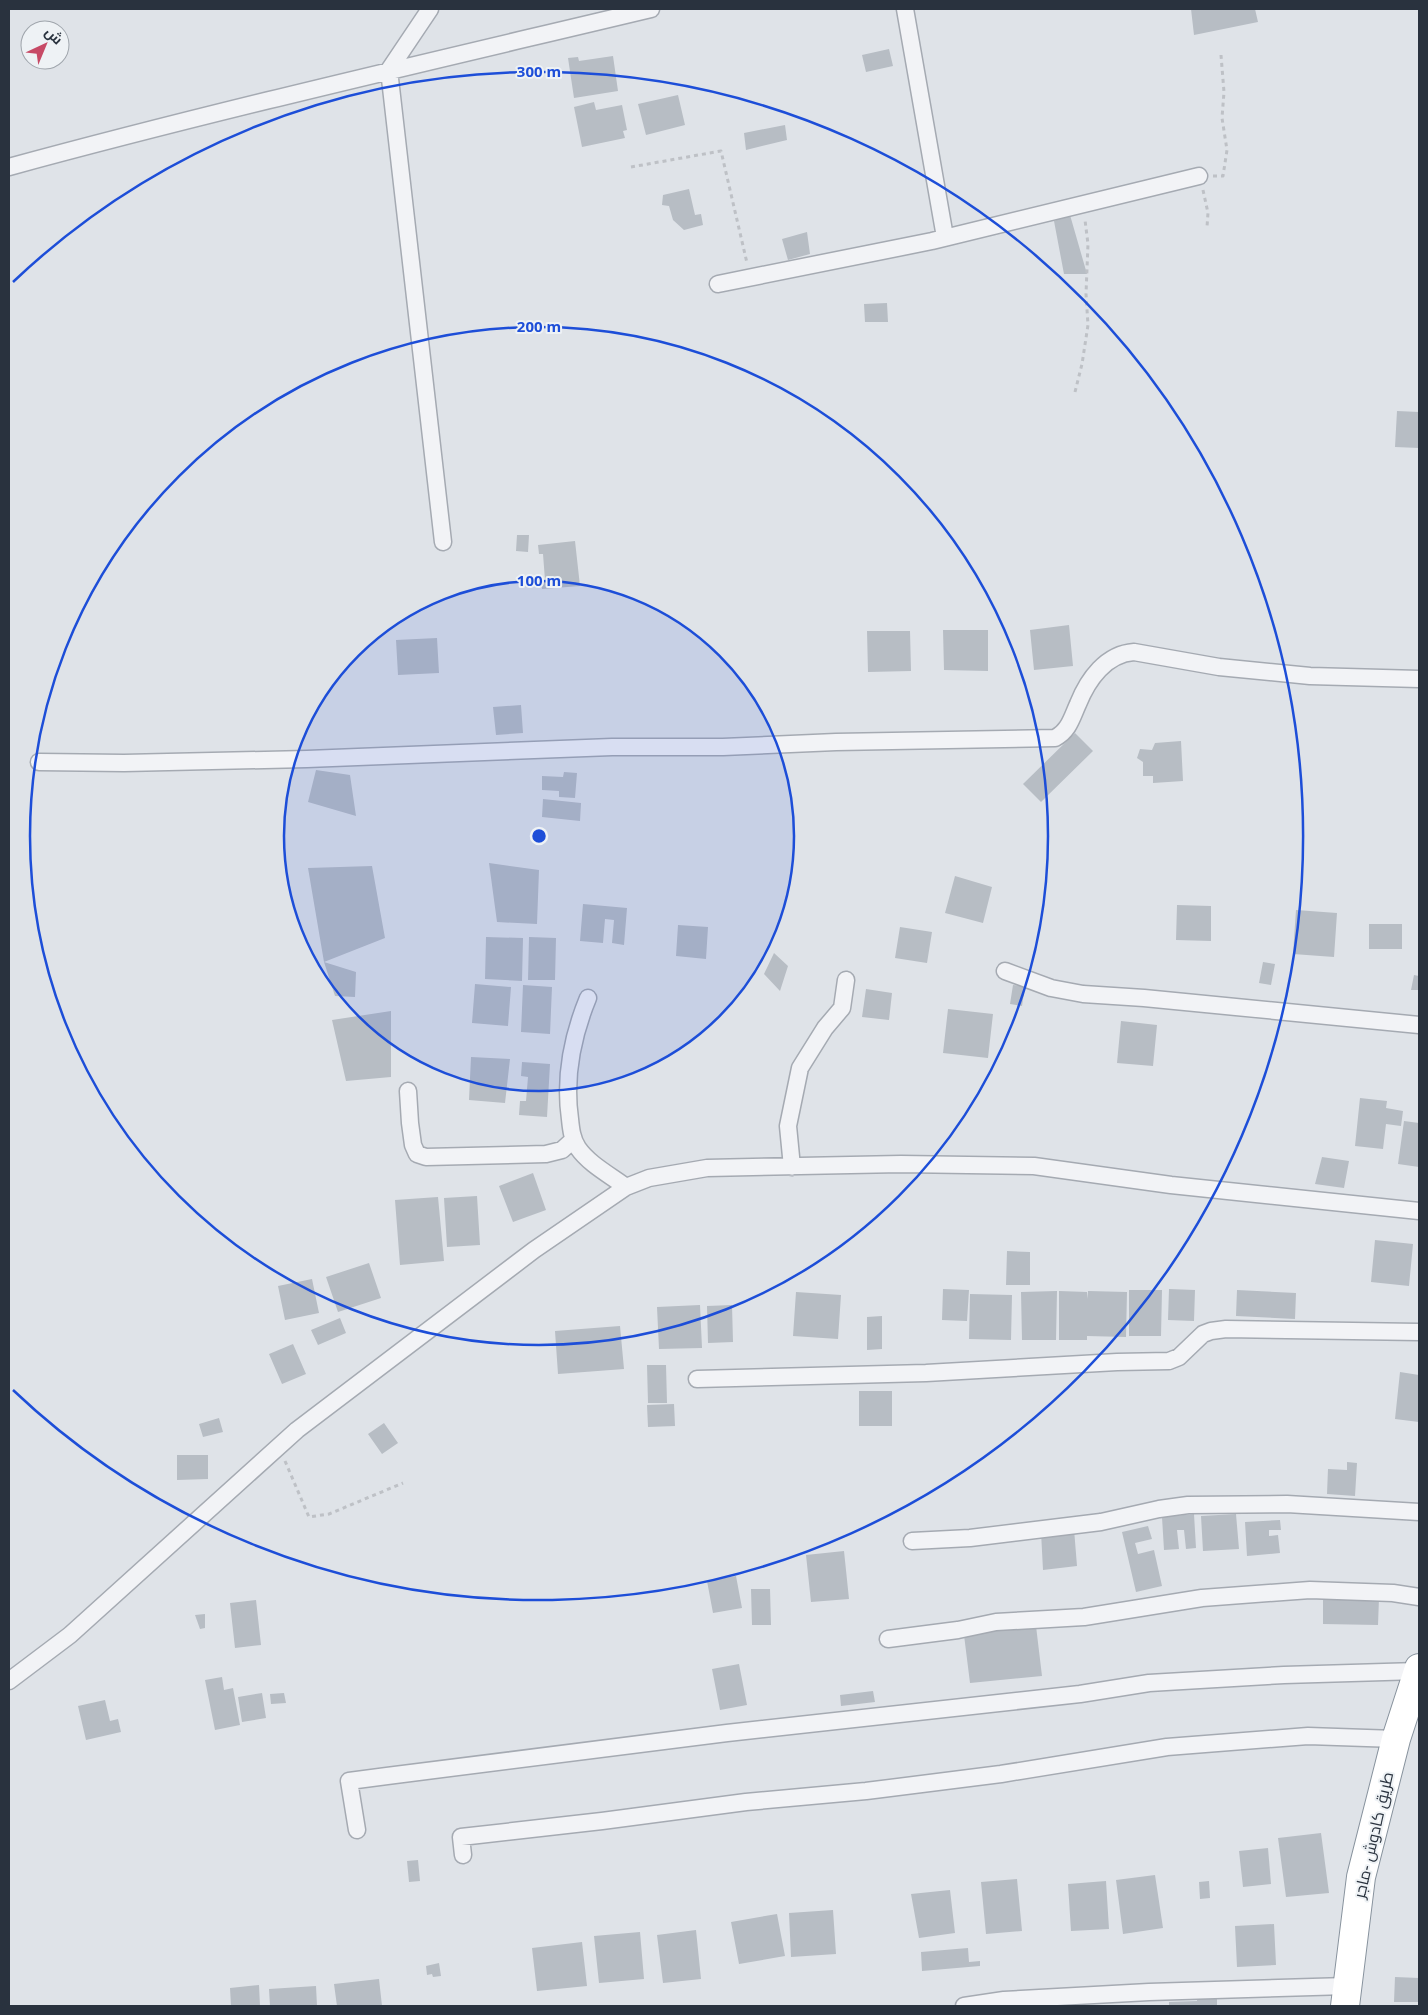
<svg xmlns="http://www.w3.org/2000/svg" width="1428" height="2015" font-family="'Noto Sans',Cairo,sans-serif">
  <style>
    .building { fill: #b7bdc4 }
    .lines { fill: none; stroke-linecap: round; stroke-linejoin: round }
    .street-casing { stroke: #a5aab2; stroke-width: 19 }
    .highway-casing { stroke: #87929d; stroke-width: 30 }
    .path { stroke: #bec1c6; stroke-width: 3; stroke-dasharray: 4 4; stroke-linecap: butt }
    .street { stroke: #f2f3f6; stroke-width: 16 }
    .highway { stroke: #fff; stroke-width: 28 }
    .ring { fill: none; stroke: #1d4ed8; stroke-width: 2.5 }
    .labels { text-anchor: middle; stroke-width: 4; stroke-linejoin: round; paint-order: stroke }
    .street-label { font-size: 16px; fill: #29323e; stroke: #eef2f5 }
    .centre { fill: #1d4ed8; stroke: #eef2f5; stroke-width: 2.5 }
    .ring-label { font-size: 15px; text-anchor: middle; font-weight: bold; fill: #1d4ed8; stroke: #eef2f5; stroke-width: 4; stroke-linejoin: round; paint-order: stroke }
  </style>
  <rect width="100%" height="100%" fill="#dfe3e8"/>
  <path class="building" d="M1191 9H1255L1258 22 1194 35Z
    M889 49 893 66 866 72 862 55Z
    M613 56 618 91 574 98 568 58 578 57 579 61Z
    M678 95 685 125 646 135 638 104Z
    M594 102 596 110 622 105 627 130 623 131 625 138 582 147 574 107Z
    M785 125 787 140 746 150 744 133Z
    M689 189 695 215 701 214 703 225 684 230 673 220 669 206 662 205 663 195Z
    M1070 215 1087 274H1064L1054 221Z
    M807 232 810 254 788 260 782 239Z
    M887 303 888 322H865L864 304Z
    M1397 411 1419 412V448L1395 447Z
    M517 535H529L528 552 516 551Z
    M575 541 580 586 542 589 541 581 545 580 543 554H539L538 545Z
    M1069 625 1073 666 1034 670 1030 630Z
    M943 630H988V671L944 670Z
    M867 631H910L911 671 868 672Z
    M437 638 439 673 398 675 396 640Z
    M521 705 523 733 496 735 493 707Z
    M1075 733 1093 751 1041 802 1023 784Z
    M1181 741 1183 781 1153 783V776H1143V762L1137 758 1140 749 1152 750 1155 743Z
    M316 770 350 775 356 816 308 802Z
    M564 772 577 773 575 798 559 797V791L542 790V776L563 777Z
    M543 799 581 803 580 821 542 817Z
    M489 863 539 870 537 924 497 922Z
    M372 866 385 938 324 962 356 972 355 997 335 996 324 962 308 868Z
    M955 876 992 887 983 923 945 913Z
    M583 904 627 908 624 945 612 943 614 920 605 919 603 943 580 941Z
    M1177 905 1211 906V941L1176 940Z
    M1296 910 1337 913 1334 957 1293 954Z
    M1369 924H1402V949H1369Z
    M678 925 708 927 706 959 676 956Z
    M900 927 932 932 927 963 895 958Z
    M486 937 523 938 522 981 485 979Z
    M529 937 556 938 555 980H528Z
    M774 953 788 966 780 991 764 974Z
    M1263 962 1275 964 1271 985 1259 983Z
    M1414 975 1419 976V990H1411Z
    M475 984 511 987 508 1026 472 1023Z
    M523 985 552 987 550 1034 521 1032Z
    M1013 985 1025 986 1022 1006 1010 1004Z
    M866 989 892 993 889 1020 862 1017Z
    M948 1009 993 1014 988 1058 943 1053Z
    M391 1011V1077L346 1081 332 1020Z
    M1121 1021 1157 1025 1153 1066 1117 1063Z
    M471 1057 510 1059 505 1103 469 1100Z
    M522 1062 550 1064 547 1117 519 1115 520 1101H526L528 1077 521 1076Z
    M1360 1098 1387 1101 1386 1108 1403 1111 1401 1126 1386 1124 1383 1149 1355 1146Z
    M1404 1121 1419 1123V1167L1398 1164Z
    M1322 1157 1349 1161 1344 1188 1315 1184Z
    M533 1173 546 1210 513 1222 499 1186Z
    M477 1196 480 1245 447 1247 444 1198Z
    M438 1197 444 1261 400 1265 395 1200Z
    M1375 1240 1413 1244 1409 1286 1371 1282Z
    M1007 1251 1030 1252V1285H1006Z
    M369 1263 381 1298 338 1312 326 1277Z
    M312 1279 319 1313 285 1320 278 1286Z
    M943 1289 969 1290 967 1321 942 1320Z
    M1169 1289 1195 1290 1194 1321 1168 1320Z
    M1129 1290H1162L1161 1336H1129Z
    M1237 1290 1296 1293 1295 1319 1236 1316Z
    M1057 1291 1056 1340H1022L1021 1292Z
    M1059 1291 1087 1292 1088 1299V1291L1127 1292 1126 1337 1087 1336V1340H1059Z
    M796 1292 841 1295 838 1339 793 1336Z
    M970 1294 1012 1295 1011 1340 969 1339Z
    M700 1305 702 1348 659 1349 657 1307Z
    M732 1305 733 1342 708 1343 707 1306Z
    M882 1316V1349L867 1350V1317Z
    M340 1318 346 1333 318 1345 311 1330Z
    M620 1326 624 1369 558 1374 555 1331Z
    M293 1344 306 1374 282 1384 269 1354Z
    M647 1365H666L667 1403H648Z
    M1400 1372 1419 1375V1422L1395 1419Z
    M859 1391H892V1426H859Z
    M674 1404 675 1426 648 1427 647 1405Z
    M219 1418 223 1432 203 1437 199 1424Z
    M384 1423 398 1443 382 1454 368 1434Z
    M177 1455H208V1479L177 1480Z
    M1347 1462 1357 1463 1355 1496 1327 1494 1328 1469 1347 1470Z
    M1194 1514 1196 1548 1186 1549 1184 1530H1177L1179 1549 1164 1550 1162 1517Z
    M1236 1514 1239 1549 1203 1551 1201 1516Z
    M1280 1520 1281 1530H1269V1536L1278 1535 1280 1553 1247 1556 1245 1522Z
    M1148 1526 1152 1539 1135 1543 1138 1554 1154 1550 1162 1586 1136 1592 1122 1532Z
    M1074 1529 1077 1566 1043 1570 1041 1532Z
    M844 1551 849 1599 811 1602 806 1555Z
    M736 1576 742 1608 713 1613 707 1581Z
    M751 1589H770L771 1625H752Z
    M1323 1597 1379 1598 1378 1625 1323 1624Z
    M256 1600 261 1645 235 1648 230 1603Z
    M205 1614V1628L200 1629 195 1615Z
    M1036 1626 1042 1676 970 1683 964 1635Z
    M739 1664 747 1705 720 1710 712 1669Z
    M222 1677 224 1690 233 1688 240 1725 215 1730 205 1680Z
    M873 1691 875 1702 841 1706 840 1695Z
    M262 1693 266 1718 242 1722 238 1697Z
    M284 1693 286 1703 271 1704 270 1694Z
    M105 1700 110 1721 118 1719 121 1732 86 1740 78 1706Z
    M1321 1833 1329 1893 1286 1897 1278 1838Z
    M1268 1848 1271 1884 1243 1887 1239 1851Z
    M418 1860 420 1881 409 1882 407 1861Z
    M1155 1875 1163 1928 1123 1934 1116 1880Z
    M1017 1879 1022 1931 986 1934 981 1882Z
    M1106 1881 1109 1929 1071 1931 1068 1884Z
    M1209 1881 1210 1898 1200 1899 1199 1882Z
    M950 1890 955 1933 919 1938 911 1894Z
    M833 1910 836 1954 791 1957 789 1913Z
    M777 1914 785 1956 739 1964 731 1922Z
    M1274 1924 1276 1965 1237 1967 1235 1926Z
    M696 1930 701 1979 663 1983 657 1935Z
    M640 1932 644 1979 599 1983 594 1936Z
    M582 1942 587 1986 537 1991 532 1948Z
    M968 1948 969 1962 980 1961V1966L922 1971 921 1952Z
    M439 1963 441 1976 433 1977 432 1974 427 1975 426 1966Z
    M1395 1977 1419 1978V2002H1394Z
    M379 1979 382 2006H337L334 1984Z
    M259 1985 260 2006H231L230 1988Z
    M316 1986 317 2006H270L269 1989Z
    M1197 1995H1217V2006H1169V2002L1197 2001Z"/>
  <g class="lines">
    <defs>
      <path id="street" d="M430 9 389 70 443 542
        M905 9 945 237
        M9 167C222 109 437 60 651 9
        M718 284 932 241 1199 176
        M39 762 124 763 307 759 612 747H723L836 742 1055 738C1069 731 1072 717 1078 704 1088 679 1106 654 1134 652L1219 667 1310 676 1419 679
        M1005 971 1051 988 1083 994 1144 998 1419 1025
        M588 998C572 1037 564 1077 570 1119 571 1129 572 1139 578 1148 589 1164 610 1175 626 1187
        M408 1091 410 1123 413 1145 417 1154 426 1157 546 1154 562 1150 573 1140
        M792 1167 788 1126 800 1068 825 1028 842 1008 846 980
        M697 1379 926 1373 1117 1362 1169 1361 1179 1357 1203 1334 1211 1331 1226 1329 1419 1332
        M912 1541 970 1538 1101 1522 1159 1509 1188 1505 1287 1504 1419 1512
        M888 1639 958 1630 996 1622 1084 1617 1202 1598 1310 1590 1393 1593 1419 1597
        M9 1681 70 1635 297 1430 534 1250 626 1187 649 1178 707 1168 901 1164 1034 1166 1171 1185 1419 1211
        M357 1830 349 1781 387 1776 727 1733 1080 1694 1149 1683 1284 1675 1418 1671
        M463 1855 461 1837 602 1821 746 1802 866 1791 1001 1774 1167 1747 1308 1736 1396 1739
        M964 2006 1004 2000 1149 1992 1347 1986"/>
      <path id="highway" d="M1345 2006 1361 1877 1396 1739 1419 1668"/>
    </defs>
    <use href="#street" class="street-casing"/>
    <use href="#highway" class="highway-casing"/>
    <path class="path" d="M631 167 721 151 747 263
      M1213 176H1223L1227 150 1222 118 1224 92 1221 55
      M1203 190 1208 213 1207 227
      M1075 392 1082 364 1088 325 1086 294 1088 244 1085 220
      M285 1461 309 1517 329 1514 403 1483"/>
    <use href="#street" class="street"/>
    <use href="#highway" class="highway"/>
  </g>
  <circle cx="539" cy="836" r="255" fill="#1d4ed8" fill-opacity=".12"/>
  <g class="ring">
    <circle cx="539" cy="836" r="255"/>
    <circle cx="539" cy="836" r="509"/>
    <path d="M13 282A764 764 0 1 1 13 1390"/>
  </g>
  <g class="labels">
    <g class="street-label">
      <text transform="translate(1373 1835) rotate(-77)" y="6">طريق كادوش -ماجر</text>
    </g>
  </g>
  <circle cx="539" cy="836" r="8" class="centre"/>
  <g class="ring-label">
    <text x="539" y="77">300 m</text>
    <text x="539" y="332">200 m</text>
    <text x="539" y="586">100 m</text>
  </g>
  <rect width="1428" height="2015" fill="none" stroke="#29323e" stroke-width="20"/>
  <g transform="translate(45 45) rotate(44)"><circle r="24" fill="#eef2f5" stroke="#9fa5ac"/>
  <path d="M0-4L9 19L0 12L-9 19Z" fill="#c74a66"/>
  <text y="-8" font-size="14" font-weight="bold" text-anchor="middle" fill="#29323e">ش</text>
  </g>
</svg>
